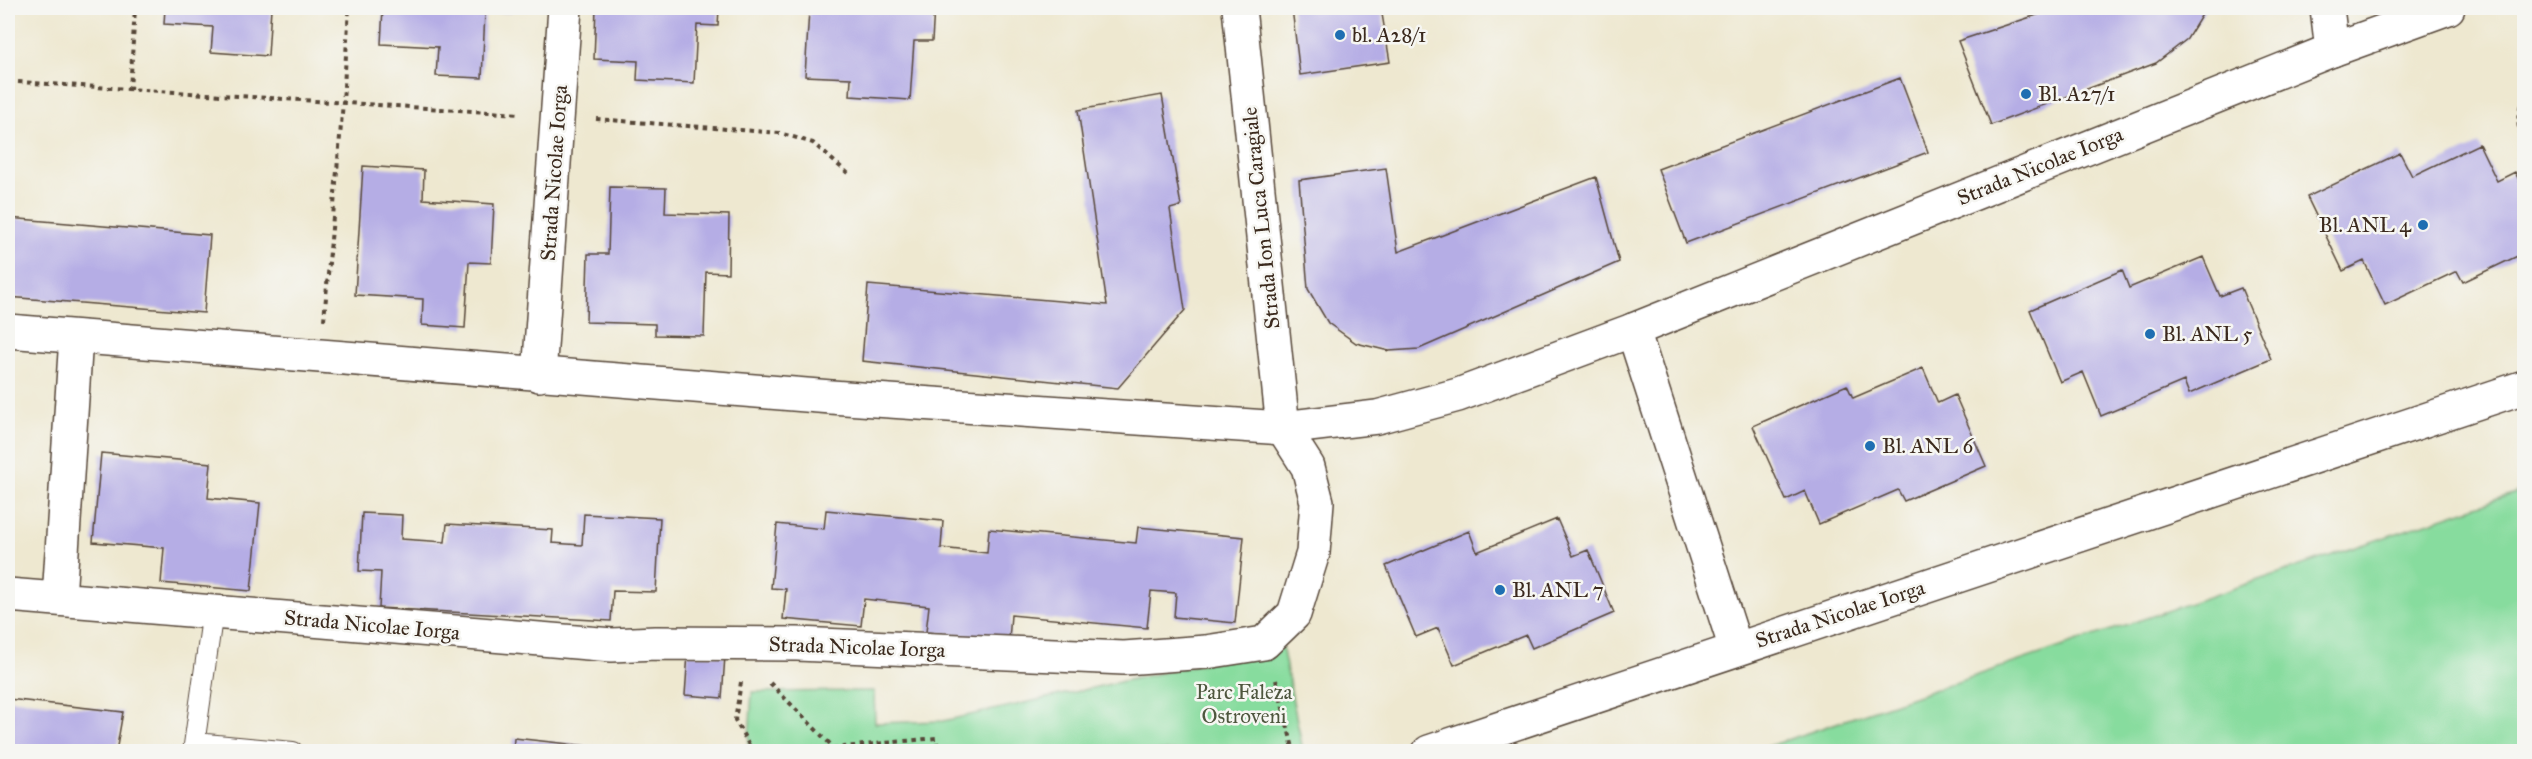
<svg xmlns="http://www.w3.org/2000/svg" width="2532" height="759" font-family="'IM FELL Great Primer',serif">
  <style>
    .green { fill: #87dc9e; stroke: #61835e; stroke-width: 1.5 }
    .building { fill: #b5ade5 }
    .lines { fill: none; stroke-linecap: round; stroke-linejoin: round }
    .lane-casing { stroke: #564639; stroke-width: 22 }
    .street-casing { stroke: #564639; stroke-width: 36 }
    .secondary-casing { stroke: #564639; stroke-width: 36 }
    .path { stroke: #564639; stroke-width: 4; stroke-dasharray: 4.5 4.5; stroke-linecap: butt }
    .lane { stroke: #fff; stroke-width: 20 }
    .street { stroke: #fff; stroke-width: 33 }
    .secondary { stroke: #fff; stroke-width: 33 }
    .poi-dot { fill: #1f6fb2; stroke: #f6f6f2; stroke-width: 2 }
    .labels { text-anchor: middle; stroke-width: 5; stroke-linejoin: round; paint-order: stroke }
    .poi-label { font-size: 21px; fill: #3b2a1e; stroke: #f6f6f2; text-anchor: start }
    .street-label { font-size: 21px; fill: #3b2a1e; stroke: #f6f6f2 }
    .park-label { font-size: 21px; fill: #4e563e; stroke: #f6f6f2 }
  </style>
  <rect width="100%" height="100%" fill="#f6f6f2"/>
  <filter id="ink" filterUnits="userSpaceOnUse"><feTurbulence type="fractalNoise" baseFrequency=".0167" numOctaves="2"/><feDisplacementMap in="SourceGraphic" scale="12" xChannelSelector="R" yChannelSelector="G"/><feConvolveMatrix kernelMatrix="1 2 1 2 8 2 1 2 1" color-interpolation-filters="sRGB"/></filter>
  <filter id="wash" filterUnits="userSpaceOnUse"><feTurbulence type="fractalNoise" baseFrequency=".008" numOctaves="4" result="noise"/><feDisplacementMap in="SourceGraphic" scale="24" xChannelSelector="R" yChannelSelector="G"/><feGaussianBlur stdDeviation="1.35" result="paint"/><feColorMatrix in="noise" values="0 0 0 0 0 0 0 0 0 0 0 0 0 0 0 0 0 1.4 0 .05"/><feComposite in="paint" operator="in"/></filter>
  <g filter="url(#wash)">
    <rect width="100%" height="100%" fill="#eee8d0"/>
    <path class="green" d="M2524 490V751H1754Z
      M1282 646 1303 751 748 752 752 692 874 691 875 723 943 721Z"/>
    <g id="blocks">
      <path class="building" d="M165 8H271L268 56 211 52 213 27 164 24Z
        M383 8H512V13L485 12 482 78 436 76 438 47 381 44Z
        M596 8H719L718 26 697 25 694 83 637 80 638 61 594 59Z
        M825 8H934L932 41H914L910 100 850 96 851 78 805 76 809 10 825 12Z
        M1292 8H1381L1390 62 1300 75Z
        M2058 8H2206L2187 39 2156 63 1991 125 1958 41Z
        M1900 78 1928 152 1686 243 1658 169Z
        M1162 95 1181 206 1170 209 1185 310 1118 388 862 361 868 285 1107 305 1078 110Z
        M2479 144 2497 181 2515 172 2524 191V253L2463 282 2457 271 2385 305 2364 261 2343 271 2307 197 2400 153 2412 176Z
        M363 166 424 170 423 199 494 204 491 263 469 262 465 328 422 325 423 299 355 295Z
        M1386 168 1398 252 1596 177 1619 262 1419 349 1389 351 1356 343 1328 323 1308 289 1299 180Z
        M610 187 666 188 665 213 729 215 728 273 706 272 704 336 655 335V324L586 322 588 254H608Z
        M8 218 210 235 204 313 8 297Z
        M2203 257 2220 296 2241 288 2271 359 2189 394 2184 381 2101 416 2083 372 2060 382 2030 310 2122 270 2129 288Z
        M1923 368 1938 403 1955 395 1986 466 1904 501 1898 490 1819 524 1805 491 1786 500 1753 426 1847 385 1853 398Z
        M101 453 211 463 208 498 260 503 251 591 161 583 164 548 93 542Z
        M826 510 943 521 941 548 987 553 989 529 1136 543 1138 527 1244 537 1235 623 1174 617 1176 593 1151 591 1147 628 1011 615 1009 640 926 632 929 606 864 599 861 626 783 619 786 589 771 588 777 524 824 529Z
        M362 513 402 515 401 539 445 542 447 524 553 530 552 543 582 545 584 514 660 518 656 592 613 591 611 621 379 608 381 572 359 571Z
        M1557 519 1573 556 1588 550 1614 613 1532 648 1526 635 1454 665 1438 628 1416 637 1386 566 1469 531 1477 552Z
        M688 654 725 656 722 698 685 695Z
        M8 699 123 712 116 752H8Z
        M514 738 624 750 623 752H513Z"/>
    </g>
  </g>
  <g filter="url(#ink)">
    <use href="#blocks" fill-opacity="0" stroke="#564639" stroke-width="1.5"/>
    <g class="lines">
      <defs>
        <path id="lane" d="M195 743 293 752
          M193 752 213 611"/>
        <path id="street" d="M2327 8 2332 50
          M1633 330 1736 649
          M539 375 565 8
          M8 595 612 645 655 643 797 644 1124 658 1206 652 1264 643 1294 614 1313 553 1317 502 1308 467 1283 428 1239 8
          M59 598 76 337
          M1429 752 2524 387"/>
        <path id="secondary" d="M8 331 831 397 1283 428 1377 417 1458 395 1633 330 2332 50 2448 8"/>
      </defs>
      <use href="#lane" class="lane-casing"/>
      <use href="#street" class="street-casing"/>
      <use href="#secondary" class="secondary-casing"/>
      <path class="path" d="M2518 8 2524 24
        M18 82 520 114
        M130 90 135 8
        M2524 97C2516 113 2517 128 2524 145
        M596 119 780 133 813 143 851 176
        M324 320 343 102 349 8
        M1276 680 1294 752
        M741 682 735 720 753 752
        M770 683 834 748 936 738 939 752"/>
      <use href="#lane" class="lane"/>
      <use href="#street" class="street"/>
      <use href="#secondary" class="secondary"/>
    </g>
  </g>
  <g class="poi-dot">
    <circle cx="1340" cy="35" r="6"/>
    <circle cx="2026" cy="94" r="6"/>
    <circle cx="2423" cy="225" r="6"/>
    <circle cx="2150" cy="334" r="6"/>
    <circle cx="1870" cy="446" r="6"/>
    <circle cx="1500" cy="590" r="6"/>
  </g>
  <g class="labels">
    <g class="poi-label">
      <text x="1352" y="42">bl. A28/1</text>
      <text x="2038" y="101">Bl. A27/1</text>
      <text x="2411" y="232" text-anchor="end">Bl. ANL 4</text>
      <text x="2162" y="341">Bl. ANL 5</text>
      <text x="1882" y="453">Bl. ANL 6</text>
      <text x="1512" y="597">Bl. ANL 7</text>
    </g>
    <g class="street-label">
      <text transform="translate(2040 166) rotate(-22)" y="7">Strada Nicolae Iorga</text>
      <text transform="translate(554 173) rotate(-86)" y="7">Strada Nicolae Iorga</text>
      <text transform="translate(1261 218) rotate(-96)" y="7">Strada Ion Luca Caragiale</text>
      <text transform="translate(1840 614) rotate(-18)" y="7">Strada Nicolae Iorga</text>
      <text transform="translate(372 625) rotate(5)" y="7">Strada Nicolae Iorga</text>
      <text transform="translate(857 647) rotate(2)" y="7">Strada Nicolae Iorga</text>
    </g>
    <g class="park-label">
      <text x="1244" y="699">Parc Faleza<tspan x="1244" dy="24">Ostroveni</tspan></text>
    </g>
  </g>
  <rect width="2532" height="759" fill="none" stroke="#f6f6f2" stroke-width="30"/>
</svg>
